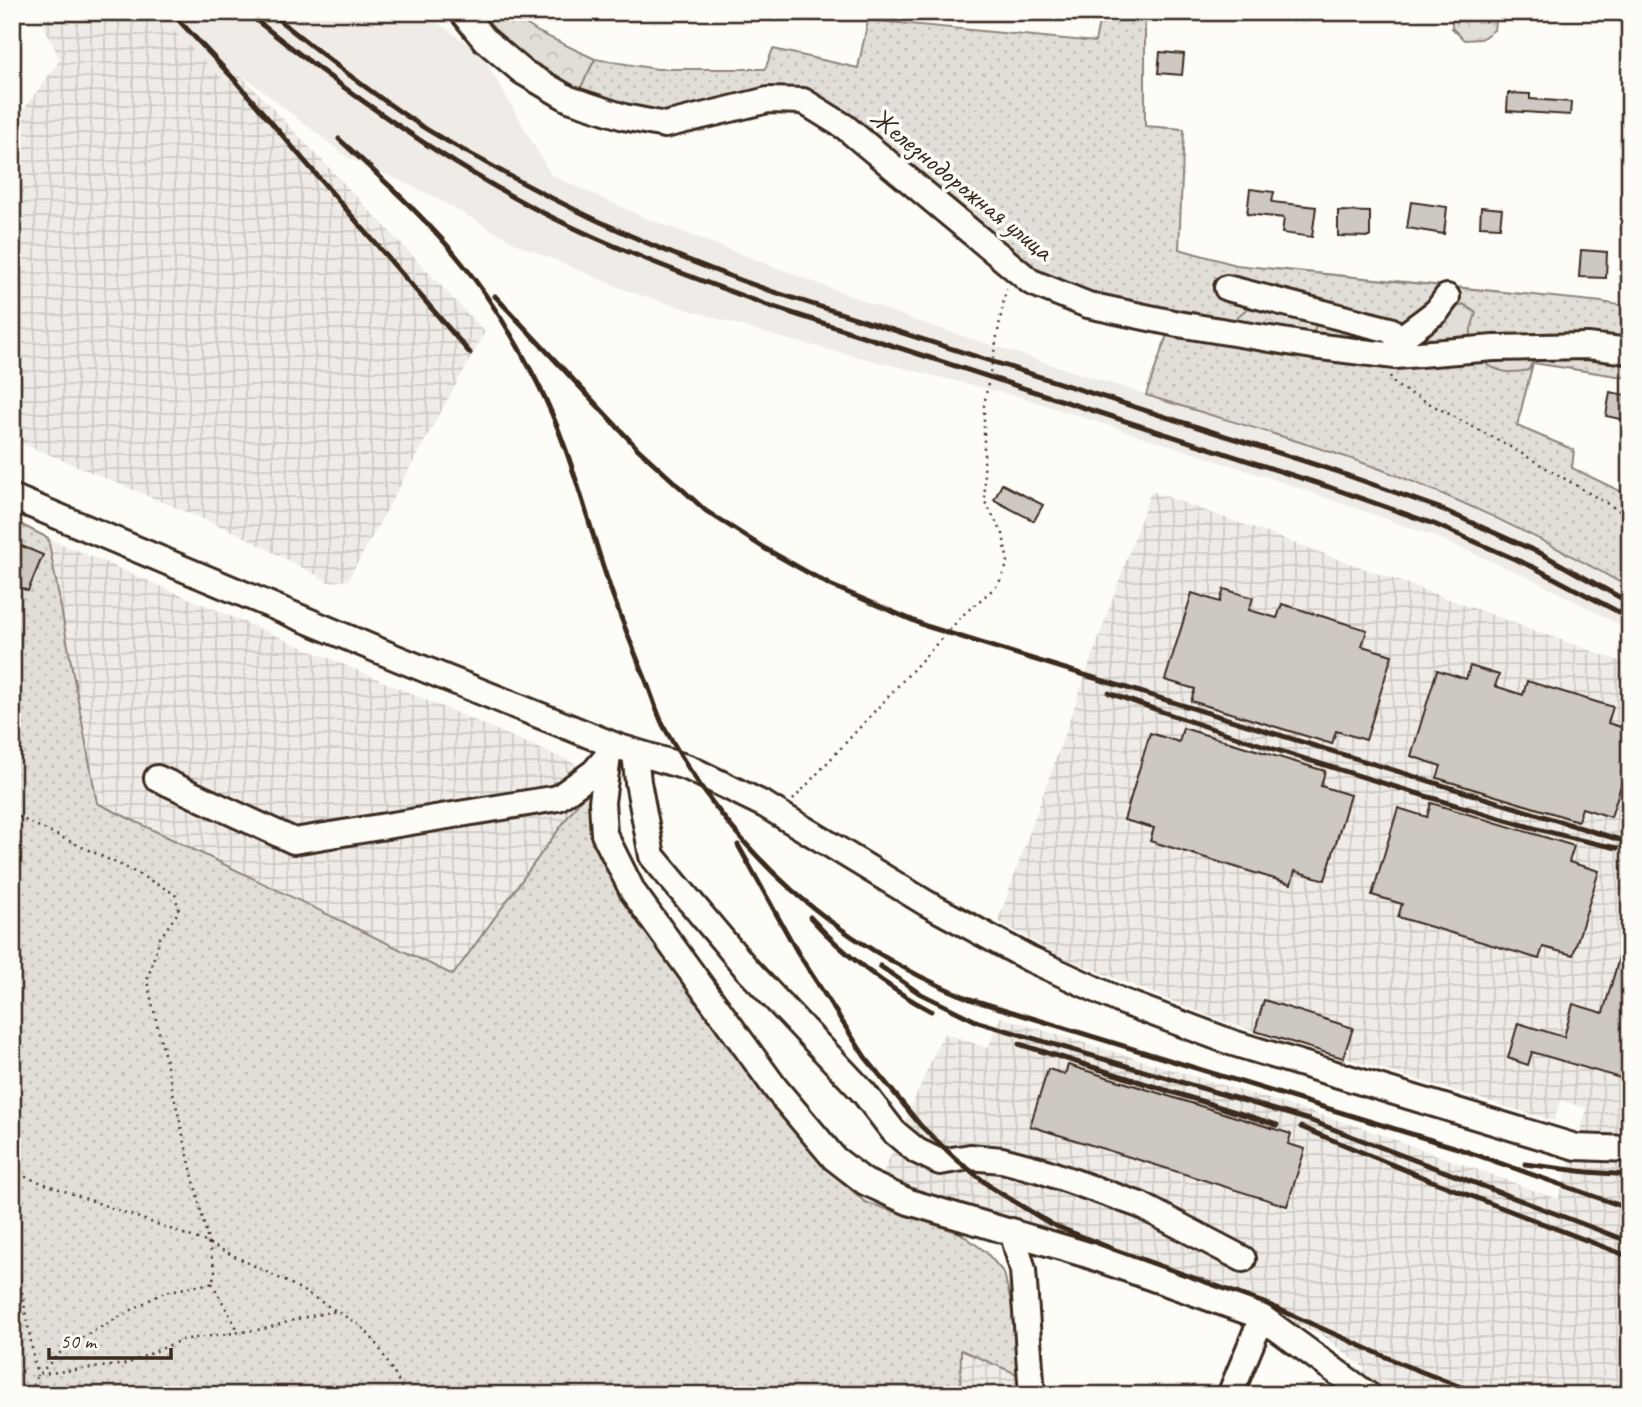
<svg xmlns="http://www.w3.org/2000/svg" width="1642" height="1407" font-family="Caveat,sans-serif">
  <style>
    .built { fill: #efece7 }
    .industrial { fill: url(#industrial-grid) }
    .grass { fill: url(#grass-dots); stroke: #8e847a; stroke-width: 2 }
    .forest { fill: url(#forest-crowns); stroke: #8e847a; stroke-width: 2 }
    .building { fill: #cdc8c2; stroke: #3b2a1e; stroke-width: 2 }
    .lines { fill: none; stroke-linecap: round; stroke-linejoin: round }
    .minor-casing { stroke: #3b2a1e; stroke-width: 30 }
    .path { stroke: #3b2a1e; stroke-width: 2.5; stroke-dasharray: 2 5; stroke-linecap: butt }
    .minor { stroke: #fdfcf7; stroke-width: 24 }
    .rail { stroke: #3b2a1e; stroke-width: 5 }
    .labels { text-anchor: middle; stroke-width: 7; stroke-linejoin: round; paint-order: stroke }
    .street-label { font-size: 28px; fill: #3b2a1e; stroke: #fdfcf7 }
  </style>
  <defs>
    <pattern id="industrial-grid" width="8" height="8" patternUnits="userSpaceOnUse" patternTransform="scale(1.75)"><rect width="8" height="8" fill="#efece7"/><path d="M0 4h8M4 0v8" fill="none" stroke="#cecbc6"/></pattern>
    <pattern id="grass-dots" width="8" height="8" patternUnits="userSpaceOnUse" patternTransform="scale(1.75)"><rect width="8" height="8" fill="#e1ded7"/><path d="M2 2h.1M6 6h.1" fill="none" stroke="#c2bfb8" stroke-width="1.8" stroke-linecap="round"/></pattern>
    <pattern id="forest-crowns" width="20" height="18" patternUnits="userSpaceOnUse" patternTransform="scale(1.75)"><rect width="20" height="18" fill="#e1ded7"/><path d="M2 6a3 3 0 1 1 6 0M12 15a3 3 0 1 1 6 0" fill="none" stroke="#c2bfb8"/></pattern>
  </defs>
  <rect width="100%" height="100%" fill="#fdfcf7"/>
  <filter id="ink" filterUnits="userSpaceOnUse"><feTurbulence type="fractalNoise" baseFrequency=".0143" numOctaves="2"/><feDisplacementMap in="SourceGraphic" scale="14" xChannelSelector="R" yChannelSelector="G"/><feConvolveMatrix kernelMatrix="1 2 1 2 8 2 1 2 1" color-interpolation-filters="sRGB"/></filter>
  <g filter="url(#ink)">
    <path class="built" d="M155 12H422L481 53 551 175 646 218 919 322 1379 469 1467 506 1601 571 1630 588V630L1528 577 1431 535 1276 480 1020 397 778 337 628 291 519 245 431 195 347 157 237 71 226 82Z"/>
    <path class="industrial" d="M37 12H155L226 82 237 71 485 332 348 580 329 582 241 535 12 439V125L60 60Z
      M1151 491 1622 662 1630 669V1395H1344L1366 1369 1320 1334 1214 1289 880 1180 943 1033 988 1048 1000 1017 1360 1127 1558 1199 1587 1109 1561 1100 1554 1121 1238 1026 1209 1016 1055 954 998 921Z
      M48 538 599 774 453 976 97 803Z
      M960 1350 1019 1375 1061 1395H960Z"/>
    <path class="grass" d="M1101 12H1145V126L1184 129 1179 249 1236 265 1602 302 1630 307V347L1398 352 1095 302 1042 276 804 95 654 117 580 89 595 59 657 69H765L773 49 858 68 868 20 1095 42Z
      M1169 329 1496 355 1630 359V378L1533 363 1517 426 1574 450 1572 468 1630 496V588C1553 544 1463 500 1380 469 1304 441 1224 420 1146 395Z
      M12 520 48 538 97 803 453 975 599 774 602 843 610 878 625 900 838 1178 865 1202 960 1233 986 1252 1004 1273 1015 1319 1019 1375 961 1350 960 1395H12Z"/>
    <path class="forest" d="M474 12H508L538 32 595 59 580 89 528 64Z
      M1452 12H1496L1494 30 1481 39 1464 40 1452 28Z
      M1463 304 1476 313 1471 329 1470 345 1424 342 1426 326H1442L1450 311Z
      M1249 307 1265 312 1300 314 1317 323 1311 338 1252 331 1236 318Z
      M1492 348 1535 355 1529 370C1510 374 1498 373 1482 361Z"/>
    <path class="building" d="M1160 52 1184 54 1182 75 1158 73Z
      M1508 93 1530 94V99L1571 102 1570 115 1507 111Z
      M1250 189 1274 192 1272 202 1316 207 1312 237 1282 233 1284 218 1247 214Z
      M1411 202 1447 207 1444 234 1407 228Z
      M1481 207 1502 209 1500 227 1480 226Z
      M1338 211 1370 212V237L1338 236Z
      M1581 250 1607 252 1606 278 1579 277Z
      M1610 392 1630 396V421L1606 416Z
      M1002 484 1043 505 1034 521 994 500Z
      M12 542 43 555 28 591 12 584Z
      M1224 589 1253 598 1249 610 1277 618 1282 604 1367 630 1362 646 1392 655 1366 740 1336 731 1332 744 1191 701 1195 689 1165 680 1192 593 1220 602Z
      M1470 666 1499 675 1495 686 1523 695 1527 681 1613 707 1608 723 1630 730V757L1611 817 1582 808 1578 821 1437 778 1441 766 1411 756 1437 670 1466 679Z
      M1183 728 1325 771 1321 786 1350 795 1325 880 1295 871 1291 884 1150 841 1154 828 1124 820 1150 733 1179 742Z
      M1431 803 1574 846 1569 862 1599 871 1573 955 1543 947 1539 959 1398 917 1402 904 1372 895 1398 808 1427 817Z
      M1626 934 1630 935V1081L1532 1052 1528 1065 1508 1058 1518 1023 1564 1037 1573 1004 1603 1013Z
      M1264 1000 1353 1028 1343 1058 1255 1031Z
      M1068 1065 1291 1134 1288 1144 1305 1149 1287 1206 1030 1126 1048 1069 1065 1074Z"/>
    <g class="lines">
      <defs>
        <path id="minor" d="M462 12 484 39 523 72 569 99 624 117 665 125 768 100 803 101 845 127 1031 282 1088 305 1178 324 1313 346 1395 356 1494 348 1587 346 1630 351
          M1227 288 1390 330 1400 339 1395 356
          M1400 339 1437 311 1447 297
          M12 497 399 659 616 746 689 768 765 805 926 903 1030 959 1121 1001 1233 1043 1576 1147 1630 1149
          M635 753 638 782 652 856 747 969 864 1093 894 1132 917 1151 940 1162 970 1157 1002 1160 1040 1170 1140 1205 1243 1259
          M608 756 602 802 604 834 633 892 776 1089 834 1158 865 1182 909 1202 1088 1255 1260 1316 1368 1395
          M157 778 294 841 558 798 594 772 611 752
          M1012 1231 1023 1270 1032 1395
          M1230 1395 1258 1327 1260 1316"/>
      </defs>
      <use href="#minor" class="minor-casing"/>
      <path class="path" d="M1390 376 1395 385 1507 445 1630 517
        M793 800 965 613 998 585 1008 563 1003 534 985 502 984 454V405L1006 289
        M12 814 129 869 175 894 179 911 160 938 147 981 215 1271 212 1283 164 1292 67 1346 37 1376 29 1395
        M12 1172 206 1242 295 1286 361 1326 377 1344 403 1389 410 1395
        M12 1237 37 1376
        M212 1283 239 1332
        M40 1374 127 1364 181 1340 264 1329 301 1318 336 1311"/>
      <use href="#minor" class="minor"/>
      <path class="rail" d="M171 12 233 78 470 353
        M246 12C334 83 426 150 526 204 603 245 688 276 770 306L1329 487 1434 524 1533 567 1630 618
        M269 12C319 52 369 92 423 127 442 139 463 150 483 161 576 214 672 257 774 292L1332 470 1439 508 1542 554 1630 603
        M339 139C378 175 418 211 453 252 486 291 514 337 537 382 571 447 588 526 613 596 623 623 634 651 645 678 651 693 656 710 663 725 734 855 833 943 970 999L1454 1147 1630 1209
        M495 296 638 449 706 511 764 548 830 585 926 626 1630 843
        M1109 693C1209 729 1310 761 1412 792 1480 812 1547 834 1617 848
        M738 845 798 953 865 1057 921 1126 956 1159 992 1188 1051 1224 1113 1249 1267 1304 1404 1365 1482 1395
        M810 917C843 954 887 988 931 1011
        M880 966 919 993 978 1022 1309 1120 1630 1242
        M1019 1044 1277 1125
        M1301 1127 1427 1179 1630 1257
        M1525 1164 1587 1172 1630 1175"/>
    </g>
  </g>
  <g class="labels">
    <g class="street-label">
      <text transform="translate(962 183) rotate(39)" y="10">Железнодорожная улица</text>
    </g>
  </g>
  <rect width="1642" height="1407" fill="none" stroke="#fdfcf7" stroke-width="42"/>
  <rect x="21" y="21" width="1600" height="1365" fill="none" stroke="#3b2a1e" stroke-width="2.5" filter="url(#ink)"/>
  <path d="M49 1348v10h122v-10" fill="none" stroke="#3b2a1e" stroke-width="3.5"/>
  <text x="60" y="1348" font-size="21" fill="#3b2a1e" stroke="#fdfcf7" stroke-width="5" paint-order="stroke">50 m</text>
</svg>
